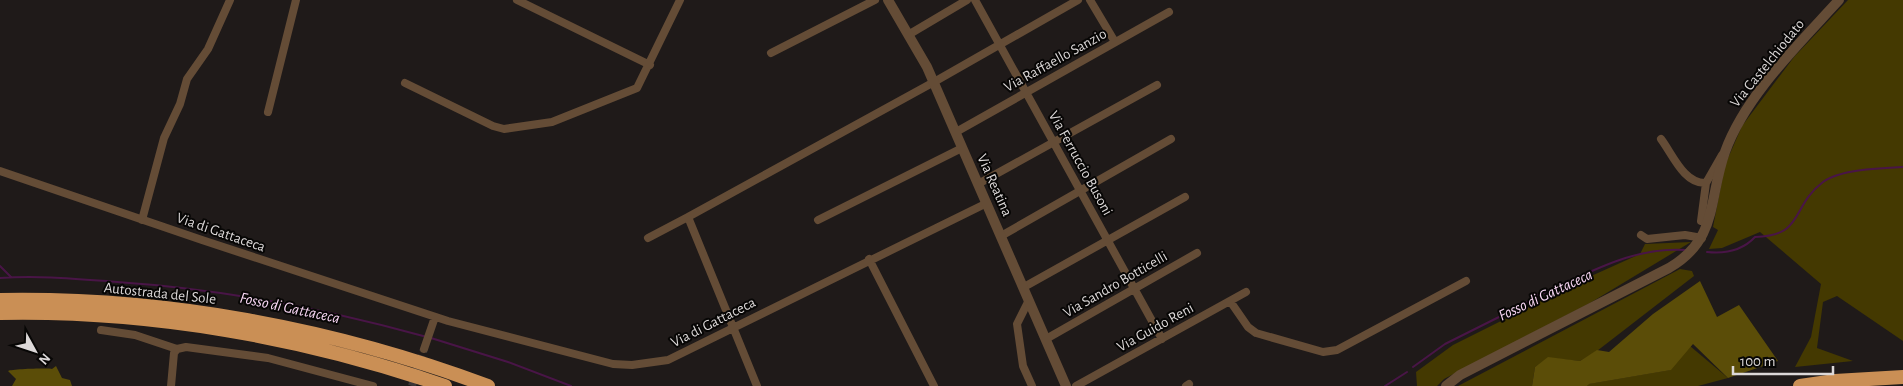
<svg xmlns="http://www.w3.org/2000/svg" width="1903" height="386" font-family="'Alegreya Sans',sans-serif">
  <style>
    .green { fill: #443901 }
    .forest { fill: #5b4d08 }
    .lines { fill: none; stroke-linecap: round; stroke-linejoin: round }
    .stream { stroke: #491547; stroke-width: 2 }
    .minor-tunnel { stroke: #3b3636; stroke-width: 8; stroke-dasharray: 8 4; stroke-linecap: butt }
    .minor { stroke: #644c36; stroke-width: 8 }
    .tertiary { stroke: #644c36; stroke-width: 10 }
    .motorway { stroke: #ca8f55; stroke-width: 14 }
    .labels { text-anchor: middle; stroke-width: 4; stroke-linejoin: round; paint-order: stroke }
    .street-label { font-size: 15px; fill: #dcd8d8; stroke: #070605 }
    .water-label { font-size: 16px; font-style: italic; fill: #f9d7f5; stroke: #070605 }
  </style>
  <rect width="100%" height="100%" fill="#1f1a19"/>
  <path class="green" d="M1848 0H1903V341L1837 296 1823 302 1817 348 1853 361 1795 367 1811 337 1821 284 1760 232 1722 248 1709 249 1718 230 1713 227 1725 165 1742 126 1794 57Z
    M1691 242 1590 303 1444 379 1437 386H1417L1416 372 1453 345 1589 277 1640 254 1645 244Z
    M1680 269 1692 271 1694 276 1597 351 1580 361 1548 358 1535 367 1532 386H1458Z
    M1690 346 1728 378 1698 386H1587L1588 384 1670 370Z"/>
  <path class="forest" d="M1700 281 1717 317 1739 305 1778 361 1728 378 1693 344 1671 370 1589 384 1587 386H1532L1535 367 1548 357 1580 361 1597 350 1609 352 1653 314Z
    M56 366 62 378 70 380 72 386H12L16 379 8 371C12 369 49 368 52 369Z"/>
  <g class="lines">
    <path class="stream" d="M1707 252C1726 254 1742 251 1755 237 1805 236 1790 207 1823 182 1840 169 1882 168 1903 167
      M0 266 11 277
      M0 278C39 275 78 279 117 282 222 289 326 309 427 337
      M431 338 508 362 571 386
      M1413 367 1445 344 1525 304 1534 297C1585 276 1630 246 1686 250
      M1385 386 1407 372"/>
    <path class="minor-tunnel" d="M412 386 424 349"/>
    <path class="minor" d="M517 0 650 65
      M975 0 1162 339
      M1090 0 1115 42
      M908 35 967 0
      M771 53 875 0
      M405 83 493 126 504 129 552 122 637 88 680 0
      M268 112 296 0
      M956 132 1169 12
      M1661 139C1673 155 1684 184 1706 183
      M0 171 202 240 448 321 613 364 632 365 668 360 987 203
      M978 184 1157 85
      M142 220 164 138 180 104 187 79 208 49 230 0
      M818 220 962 148
      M1701 221 1706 183 1722 155
      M1641 235 1647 239 1685 235 1702 238
      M1001 236 1171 139
      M648 238 688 217
      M869 259 934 386
      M1024 287 1185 197
      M1029 300 1017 324 1023 366 1032 386
      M1230 301 1248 327 1256 333 1323 352 1337 350 1466 281
      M101 330 135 335 177 349
      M1046 339 1197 253
      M424 349 435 317
      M171 386 174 353 177 349 186 347 268 358 373 386
      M757 386 688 217 934 82 1078 0
      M1076 386 1246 292
      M1186 386 1189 384"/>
    <path class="tertiary" d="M888 0 927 67 1066 386
      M1446 386 1460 375 1669 268C1719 239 1708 199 1725 152 1745 96 1799 44 1839 0"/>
    <path class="motorway" d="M0 300C165 297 333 328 488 386
      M0 313C150 310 304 337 445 386
      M1800 386 1835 381 1903 377"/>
  </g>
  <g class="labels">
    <g class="street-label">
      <text transform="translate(1055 60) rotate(-29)" y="5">Via Raffaello Sanzio</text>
      <text transform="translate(1767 63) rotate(-51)" y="5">Via Castelchiodato</text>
      <text transform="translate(1081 163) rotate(61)" y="5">Via Ferruccio Busoni</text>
      <text transform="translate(995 185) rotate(66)" y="5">Via Reatina</text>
      <text transform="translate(221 232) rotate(19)" y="5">Via di Gattaceca</text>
      <text transform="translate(1115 284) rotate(-30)" y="5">Via Sandro Botticelli</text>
      <text transform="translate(160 293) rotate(6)" y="5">Autostrada del Sole</text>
      <text transform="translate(713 322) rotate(-27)" y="5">Via di Gattaceca</text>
      <text transform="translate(1155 327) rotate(-29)" y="5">Via Guido Reni</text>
    </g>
    <g class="water-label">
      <text transform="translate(1545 294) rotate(-25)" y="6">Fosso di Gattaceca</text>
      <text transform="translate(290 307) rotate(12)" y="6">Fosso di Gattaceca</text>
    </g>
  </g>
  <g transform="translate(35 351) rotate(130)" stroke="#070605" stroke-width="4" paint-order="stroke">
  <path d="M0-4L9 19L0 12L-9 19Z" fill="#dcd8d8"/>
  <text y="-8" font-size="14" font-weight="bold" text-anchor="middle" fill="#dcd8d8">N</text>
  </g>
  <path d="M1733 366v8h100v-8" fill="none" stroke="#dcd8d8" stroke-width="2.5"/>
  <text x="1740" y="366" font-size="15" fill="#dcd8d8" stroke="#070605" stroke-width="4" paint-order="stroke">100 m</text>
</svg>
